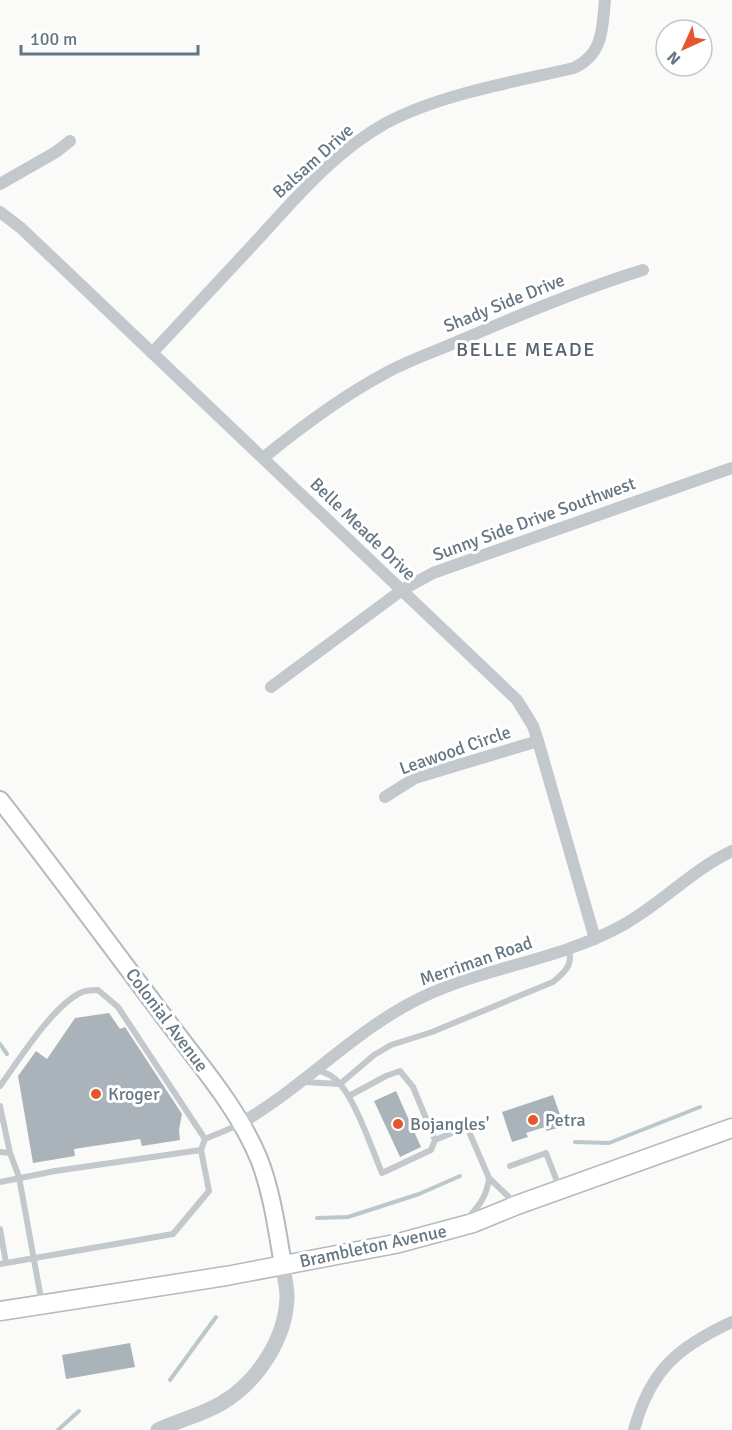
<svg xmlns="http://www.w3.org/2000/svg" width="732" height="1430" font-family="Signika,sans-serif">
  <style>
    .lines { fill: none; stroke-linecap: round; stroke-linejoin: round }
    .stream { stroke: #bbc7cb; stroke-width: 4 }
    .building { fill: #aab3b9 }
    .secondary-casing { stroke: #b3babf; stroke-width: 20 }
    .primary-casing { stroke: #b5babe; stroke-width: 21 }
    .service { stroke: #c3c8cc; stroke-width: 6 }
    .minor { stroke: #c3c8cc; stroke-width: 12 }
    .tertiary { stroke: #c3c8cc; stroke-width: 15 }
    .secondary { stroke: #fff; stroke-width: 16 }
    .primary { stroke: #fff; stroke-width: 18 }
    .poi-dot { fill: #e4572e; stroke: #fff; stroke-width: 2 }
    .labels { text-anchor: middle; stroke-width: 6; stroke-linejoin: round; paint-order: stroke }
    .street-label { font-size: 18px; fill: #657683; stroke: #fff }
    .poi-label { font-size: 18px; fill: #657683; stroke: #fff; text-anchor: start }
    .neighbourhood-label { font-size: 20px; letter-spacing: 1.5px; fill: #57646e; stroke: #fff }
  </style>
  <rect width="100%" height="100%" fill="#fafaf8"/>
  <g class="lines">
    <path class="stream" d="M0 1044 7 1054
      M575 1142 609 1143 700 1107
      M317 1218 348 1217 419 1194 460 1176
      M170 1380 216 1317
      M58 1430 79 1411"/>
  </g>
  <path class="building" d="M109 1013 120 1029 125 1027 182 1114 179 1130 180 1140 142 1146 140 1139 74 1149 75 1156 33 1163 18 1076 36 1051 47 1059 75 1018Z
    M396 1091 421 1147 400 1157 374 1101Z
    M553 1095 564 1126 547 1131 545 1127 526 1133 528 1137 512 1142 502 1112Z
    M130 1343 135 1367 66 1379 62 1355Z"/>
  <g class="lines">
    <defs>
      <path id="secondary" d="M0 800C57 873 112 948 168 1022 200 1065 238 1108 259 1159 272 1192 277 1230 283 1265"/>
      <path id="primary" d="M0 1311 226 1276 395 1244 473 1223 517 1205 732 1128"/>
    </defs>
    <use href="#secondary" class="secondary-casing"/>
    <use href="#primary" class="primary-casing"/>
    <path class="service" d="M316 1070C326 1072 334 1076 340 1084 356 1102 372 1149 382 1173L431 1150 435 1140 467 1127 489 1178 514 1202
      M304 1082 340 1084 374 1055 391 1045 432 1032 553 982C565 972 573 965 569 950
      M0 1086C19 1060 52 1007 80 993 85 990 92 990 98 990L118 1007 205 1139 241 1124
      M349 1096 386 1076 400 1071 413 1087 435 1140
      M0 1106 10 1153 19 1177 42 1304
      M0 1152 10 1153
      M510 1166 546 1153 560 1189
      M0 1182 55 1171 201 1150
      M467 1219C479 1206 487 1196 489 1178
      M0 1229 6 1263 0 1264
      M6 1263 173 1234 209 1191 201 1150 205 1139"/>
    <path class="minor" d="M0 184 56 152 70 141
      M0 212 21 228 517 700 533 726 538 741 595 939
      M152 353C188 314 225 275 261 236 298 195 337 150 386 123 440 94 514 82 574 68 604 53 602 29 605 0
      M263 458C301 427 341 397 384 374 407 361 434 352 459 341 519 315 581 289 643 270
      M271 687 402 590 433 573 732 468
      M385 797 415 778 538 741
      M241 1123C307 1085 359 1025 429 994 492 966 562 959 623 925 661 904 692 870 732 851
      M634 1430C650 1370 678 1347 732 1322"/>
    <path class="tertiary" d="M158 1430C179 1420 202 1415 222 1403 257 1382 286 1339 287 1297 287 1287 284 1276 283 1265"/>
    <use href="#secondary" class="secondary"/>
    <use href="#primary" class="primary"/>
  </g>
  <g class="poi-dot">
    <circle cx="96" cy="1094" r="6"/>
    <circle cx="533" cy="1120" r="6"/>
    <circle cx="398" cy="1124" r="6"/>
  </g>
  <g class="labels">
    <g class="street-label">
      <text transform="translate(313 161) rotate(-42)" y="6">Balsam Drive</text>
      <text transform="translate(504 303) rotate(-22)" y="6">Shady Side Drive</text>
      <text transform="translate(534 519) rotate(-20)" y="6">Sunny Side Drive Southwest</text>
      <text transform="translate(363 529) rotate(44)" y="6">Belle Meade Drive</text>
      <text transform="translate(455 750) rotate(-19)" y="6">Leawood Circle</text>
      <text transform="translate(476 961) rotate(-19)" y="6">Merriman Road</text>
      <text transform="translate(167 1020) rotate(53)" y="6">Colonial Avenue</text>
      <text transform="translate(373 1246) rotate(-12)" y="6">Brambleton Avenue</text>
    </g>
    <g class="poi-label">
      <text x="108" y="1100">Kroger</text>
      <text x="545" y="1126">Petra</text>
      <text x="410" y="1130">Bojangles'</text>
    </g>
    <g class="neighbourhood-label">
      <text x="526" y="356">BELLE MEADE</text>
    </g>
  </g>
  <g transform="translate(684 48) rotate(225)"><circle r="28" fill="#ffffff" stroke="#c1c8cd" stroke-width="1.5"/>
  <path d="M0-4.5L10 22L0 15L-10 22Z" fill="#e4572e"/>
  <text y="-9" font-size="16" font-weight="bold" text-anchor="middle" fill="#657683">N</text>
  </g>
  <path d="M21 45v9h177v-9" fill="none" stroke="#657683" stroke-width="3"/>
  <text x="30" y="45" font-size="18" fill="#657683" stroke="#ffffff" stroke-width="4.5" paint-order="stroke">100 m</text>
</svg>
